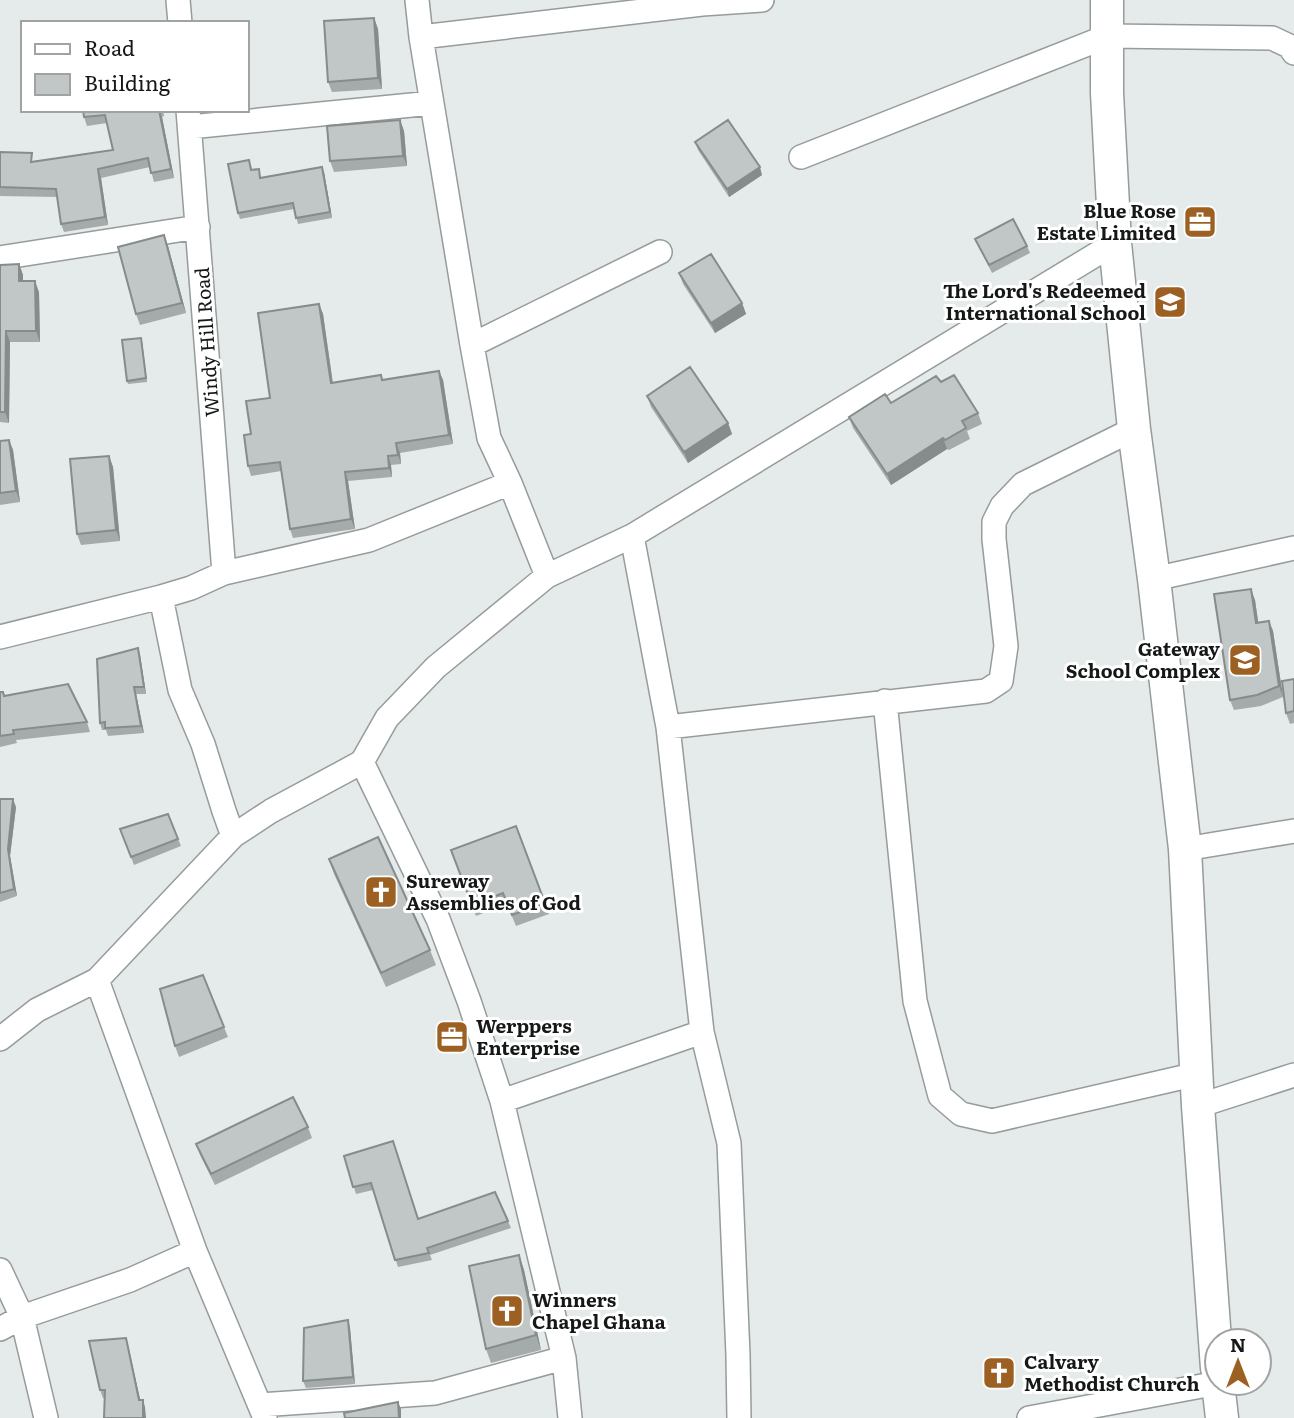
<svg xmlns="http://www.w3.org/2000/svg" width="1294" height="1418" font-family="Literata,serif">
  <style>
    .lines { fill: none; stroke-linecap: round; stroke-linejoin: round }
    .street-casing { stroke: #959c9b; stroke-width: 26 }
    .secondary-casing { stroke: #959c9b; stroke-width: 35 }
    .street { stroke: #fff; stroke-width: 23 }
    .secondary { stroke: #fff; stroke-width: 32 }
    .wall { fill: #a5abaa }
    .shaded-wall { fill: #868b8b }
    .building { fill: #c0c7c6; stroke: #868b8b; stroke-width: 2 }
    .labels { text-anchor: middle; stroke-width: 6; stroke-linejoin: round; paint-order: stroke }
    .poi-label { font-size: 19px; font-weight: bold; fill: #151817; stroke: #fff; text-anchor: start }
    .street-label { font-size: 19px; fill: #151817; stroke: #fff }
  </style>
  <rect width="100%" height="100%" fill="#e4ebea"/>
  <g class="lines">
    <defs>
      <path id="street" d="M178 0 180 23
        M417 0 421 37 472 345 489 438 510 483 547 576
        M421 37 702 4 762 0
        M188 110 224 573
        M190 127 432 103
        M801 157 1108 36 1272 38 1289 46 1294 53
        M0 258 198 227
        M472 345 660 252
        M632 536 668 727 702 1032 729 1143 738 1355 739 1418
        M1154 579 1294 548
        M161 597 180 690 203 744 224 811 233 836
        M0 637 161 597 191 588 224 573 369 540 510 483
        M885 701 915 1001 940 1096 961 1114 992 1121 1197 1074
        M668 727 986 691 1001 681 1006 646 994 539V522L1002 506 1023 484 1134 429
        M362 762 438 919 469 1001 502 1101 564 1358 570 1418
        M1185 849 1294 831
        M97 980 195 1251 265 1418
        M0 1039 37 1010 97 980 233 836 271 811 362 762 387 718 436 667 547 576 632 536 1115 243
        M502 1101 702 1032
        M1198 1106 1294 1075
        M0 1270 22 1317 46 1418
        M0 1329 22 1317 130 1280 195 1251
        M260 1405 435 1393 564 1358
        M1029 1418 1218 1383"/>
      <path id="secondary" d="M1107 0V93L1115 243 1134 429 1154 579 1185 849 1198 1106 1217 1368
        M1218 1383 1222 1418"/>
    </defs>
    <use href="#street" class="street-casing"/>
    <use href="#secondary" class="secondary-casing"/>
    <use href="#street" class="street"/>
    <use href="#secondary" class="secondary"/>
  </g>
  <path class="wall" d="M374 18 378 29 382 89 332 92 328 82Z
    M83 110H163L164 116 162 117 174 178 154 182 150 167 101 178 108 225 64 232 61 224 57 197 0 196V152L35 162 113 150 107 123 87 126 84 117Z
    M400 120 404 131 407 166 334 172 330 161Z
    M695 142 762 175 729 197 698 150Z
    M251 165 252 170 259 169 261 178 324 172 332 218 298 224 294 209 240 219 238 213Z
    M975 239 1027 246 1030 253 992 273Z
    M168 246 186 313 140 325 136 314Z
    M19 264 23 275V281L39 292 40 342H10L9 423 0 422V265Z
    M679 273 742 303 746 314 715 333 683 284Z
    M319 304 323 314 333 383 381 375 383 380 439 371 443 380 453 444 400 453 401 464 391 465 392 477 348 481 355 529 293 538 290 529 281 471 251 476 248 466 251 434Z
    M141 338 147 382 128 384 127 381Z
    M941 382 978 413 982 424 967 431 970 439 949 450 947 449 891 485 853 428 849 417 891 403Z
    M647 396 728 423 732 434 688 463 651 407Z
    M9 440 13 450 20 502 0 505V441Z
    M109 456 113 467 120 541 81 545 77 534Z
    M1255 600 1258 622 1269 621 1273 631 1283 697 1261 706 1234 710 1230 700Z
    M140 655 146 694H136L144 733 108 736 106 730H102L100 723Z
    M1294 679V723L1290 724 1286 713Z
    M0 692 4 696 87 722 90 732 16 740 17 743 0 747Z
    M0 799 16 807 10 856 17 896 0 902Z
    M168 814 181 846 134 865 120 829Z
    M516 826 549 914 516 926 507 904 476 916 451 850Z
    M329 859 430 950 436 965 386 987 334 874Z
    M203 975 228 1037 179 1057 175 1046Z
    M308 1127 312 1138 215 1185 200 1155 196 1144Z
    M344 1156 418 1219 508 1221 511 1228 430 1255 432 1260 398 1267 373 1190 356 1194Z
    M519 1255 524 1270 541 1350 491 1363 486 1349Z
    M348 1320 350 1328 355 1384 306 1388 303 1381Z
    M126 1338 128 1345 140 1400 145 1407 103 1398 100 1390Z"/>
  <path class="shaded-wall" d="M374 18 378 29 382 89 378 78Z
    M159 110 162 117 174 178 171 169Z
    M400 120 404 131 407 166 403 156Z
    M322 167 324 172 332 218 330 212Z
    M760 167 762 175 729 197 727 189Z
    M98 169 101 178 108 225 105 217Z
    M164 235 168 246 186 313 182 303Z
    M19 264 23 275V292L19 281Z
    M35 281 39 292 40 342 36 331Z
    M742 303 746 314 715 333 711 323Z
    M319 304 323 314 334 393 331 383Z
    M6 331 10 342 9 423 5 412Z
    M141 338 142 341 147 382 146 378Z
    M439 371 443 380 453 444 449 435Z
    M728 423 732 434 688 463 684 452Z
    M943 438 947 449 891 485 887 474Z
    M9 440 13 450 20 502 16 491Z
    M396 443 400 453 401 464 398 455Z
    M109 456 113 467 120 541 116 530Z
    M388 456 391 465 392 477 389 468Z
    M345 472 348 481 355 529 351 519Z
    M1251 589 1255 600 1260 634 1256 623Z
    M1269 621 1273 631 1283 697 1279 686Z
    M138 648 140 655 146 694 144 687Z
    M134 687 136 694 144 733 141 726Z
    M13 799 16 807 10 856 17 896 14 889 8 849Z
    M519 1255 524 1270 541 1350 536 1335Z
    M348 1320 350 1328 355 1384 353 1377Z
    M126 1338 128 1345 142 1408 139 1400Z
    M143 1400 145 1407 146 1418H143Z
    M398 1402 401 1409V1418H399Z"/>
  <path class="building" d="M374 18 378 78 328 82 324 21Z
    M83 110H159L171 169 151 173 148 158 98 169 105 217 61 224 56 189 0 187V152L32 153 31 162 113 150 105 115 84 117Z
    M400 120 403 156 330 161 327 126Z
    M728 120 760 167 727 189 695 142Z
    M249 160 251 170 259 169 260 178 322 167 330 212 296 218 293 203 238 213 228 164Z
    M1013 219 1027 246 989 265 975 239Z
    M164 235 182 303 136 314 118 247Z
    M711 254 742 303 711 323 679 273Z
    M19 264V281H35L36 331H6L5 412H0V265Z
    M319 304 331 383 381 375 382 380 439 371 449 435 396 443 398 455 388 456 389 468 345 472 351 519 290 529 280 462 248 466 244 435 251 434 246 401 270 398 258 313Z
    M141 338 146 378 127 381 122 340Z
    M690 367 728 423 684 452 647 396Z
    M954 375 978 413 962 421 966 428 945 440 943 438 887 474 849 417 885 394 891 403 936 376 941 382Z
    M9 440 16 491 0 493V441Z
    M109 456 116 530 77 534 70 459Z
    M1251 589 1256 623 1269 621 1279 686 1257 695 1230 700 1214 594Z
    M138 648 144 687H134L141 726 105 728V722L100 723 97 659Z
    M1294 679V711L1286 713 1282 681Z
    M68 684 87 722 13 730 14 734 0 736V692H3L4 696Z
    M0 799H13L8 849 14 889 0 893Z
    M168 814 178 839 131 857 120 829Z
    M516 826 545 903 512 915 503 893 472 905 451 850Z
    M378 837 430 950 381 973 329 859Z
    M203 975 224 1027 175 1046 160 989Z
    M293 1097 308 1127 211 1174 196 1144Z
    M393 1141 418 1219 495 1192 508 1221 427 1248 429 1253 395 1260 371 1183 353 1187 344 1156Z
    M519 1255 536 1335 486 1349 469 1266Z
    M348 1320 353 1377 303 1381 304 1328Z
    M126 1338 139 1400H143V1418H104L105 1390H100L89 1341Z
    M398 1402 399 1418H345L344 1413Z"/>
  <defs>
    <symbol id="office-square" viewBox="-11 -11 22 22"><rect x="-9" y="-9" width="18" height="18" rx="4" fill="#9c6122" stroke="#fff"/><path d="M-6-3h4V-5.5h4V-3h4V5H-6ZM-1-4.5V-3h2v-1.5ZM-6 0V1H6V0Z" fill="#fff"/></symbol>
    <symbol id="school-square" viewBox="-11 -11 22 22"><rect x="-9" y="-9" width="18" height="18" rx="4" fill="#9c6122" stroke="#fff"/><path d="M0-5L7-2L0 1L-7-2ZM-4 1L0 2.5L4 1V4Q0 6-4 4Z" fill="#fff"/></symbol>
    <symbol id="church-square" viewBox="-11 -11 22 22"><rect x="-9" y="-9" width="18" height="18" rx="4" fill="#9c6122" stroke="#fff"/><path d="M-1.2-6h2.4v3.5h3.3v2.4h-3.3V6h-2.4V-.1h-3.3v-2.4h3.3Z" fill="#fff"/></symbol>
  </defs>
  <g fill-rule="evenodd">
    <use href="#office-square" x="1181" y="203" width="38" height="38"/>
    <use href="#school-square" x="1151" y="283" width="38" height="38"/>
    <use href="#school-square" x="1226" y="641" width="38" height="38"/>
    <use href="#church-square" x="362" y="873" width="38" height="38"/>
    <use href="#office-square" x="433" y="1018" width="38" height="38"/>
    <use href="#church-square" x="488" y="1292" width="38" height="38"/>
    <use href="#church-square" x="980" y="1354" width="38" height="38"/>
  </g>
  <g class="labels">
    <g class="poi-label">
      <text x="1176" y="218" text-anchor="end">Blue Rose<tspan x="1176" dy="22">Estate Limited</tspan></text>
      <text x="1146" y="298" text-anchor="end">The Lord's Redeemed<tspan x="1146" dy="22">International School</tspan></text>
      <text x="1220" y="656" text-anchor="end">Gateway<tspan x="1220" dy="22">School Complex</tspan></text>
      <text x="406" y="888">Sureway<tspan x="406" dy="22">Assemblies of God</tspan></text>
      <text x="476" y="1033">Werppers<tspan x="476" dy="22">Enterprise</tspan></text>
      <text x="532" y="1307">Winners<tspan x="532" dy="22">Chapel Ghana</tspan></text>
      <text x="1024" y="1369">Calvary<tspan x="1024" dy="22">Methodist Church</tspan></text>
    </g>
    <g class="street-label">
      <text transform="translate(207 342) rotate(-94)" y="7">Windy Hill Road</text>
    </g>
  </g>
  <rect x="21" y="21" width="228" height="91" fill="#ffffff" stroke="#a1a3a2" stroke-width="2"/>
  <rect x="35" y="44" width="35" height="10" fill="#ffffff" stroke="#a1a3a2" stroke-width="2"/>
  <text x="84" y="56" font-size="21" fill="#151817">Road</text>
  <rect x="35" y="74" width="35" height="21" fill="#c0c7c6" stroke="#a1a3a2" stroke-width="2"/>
  <text x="84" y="91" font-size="21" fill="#151817">Building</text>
  <g transform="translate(1238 1362)"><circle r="33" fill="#ffffff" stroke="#a1a3a2" stroke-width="2"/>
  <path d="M0-5L12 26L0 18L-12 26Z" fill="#9c6122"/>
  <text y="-10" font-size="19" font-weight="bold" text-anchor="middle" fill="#151817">N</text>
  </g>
</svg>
